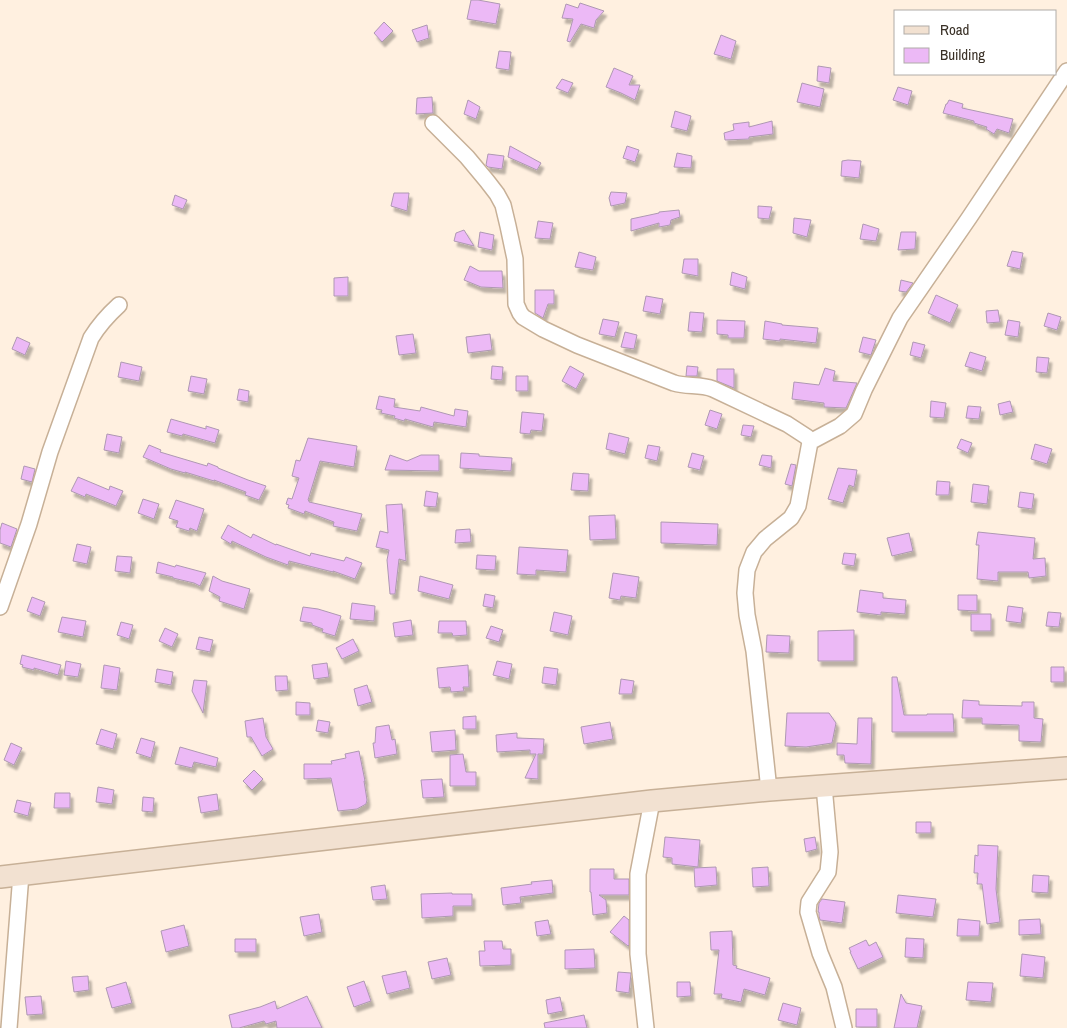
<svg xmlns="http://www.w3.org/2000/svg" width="1067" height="1028" font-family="'Archivo Narrow',sans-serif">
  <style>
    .building { fill: #ecb9f6; stroke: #ae98b2; filter: url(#shadow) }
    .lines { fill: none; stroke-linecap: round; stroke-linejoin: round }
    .street-casing { stroke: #c7b097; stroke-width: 18 }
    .secondary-casing { stroke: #c7b097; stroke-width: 24 }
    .street { stroke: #fff; stroke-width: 15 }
    .secondary { stroke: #f2e1d1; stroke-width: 21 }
  </style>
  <defs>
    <filter id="shadow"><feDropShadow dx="3" dy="5" stdDeviation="1" flood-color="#0004"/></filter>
  </defs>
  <rect width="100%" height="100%" fill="#fff0e0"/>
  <path class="building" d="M471 0H478L500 4 496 24 467 19Z
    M580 3 604 11 596 20 594 28 581 24 570 42 567 41 573 19 562 18 566 4 578 8Z
    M384 22 393 31 382 42 374 33Z
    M427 25 429 38 417 42 412 30Z
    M721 35 736 41 731 59 714 54Z
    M499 51 511 52 509 70 496 68Z
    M818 66 831 68 829 83 817 81Z
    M614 68 633 76 629 85H640L635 100 621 93 606 87Z
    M562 79 573 83 568 93 556 88Z
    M802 83 824 89 820 107 797 102Z
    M898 87 912 91 908 105 893 100Z
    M432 97 433 113 416 114 417 98Z
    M468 100 480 107 476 119 464 114Z
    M949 100 963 104 962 108 1013 119 1009 133 997 129 994 134 986 129 987 127 974 123V121L943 113 946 104H947Z
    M675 111 691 116 687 131 671 127Z
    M772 121 773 134 749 137V139L725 140 724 133 734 130 733 124 749 122V127Z
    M510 146 541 163 537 170 508 157Z
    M627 146 639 150 635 162 623 158Z
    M677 153 692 156 691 168 674 167Z
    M488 154 504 156 502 169 488 167 486 165Z
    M848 160 861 161 859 178 841 176 842 161Z
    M611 192 627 193 625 203 611 206 609 198Z
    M394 193H409L407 211 391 206Z
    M175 195 187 200 183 209 172 205Z
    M758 206 772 207 769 219 758 218Z
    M679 210 680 217 671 220 670 225 659 227V223L631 231V219L659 213V212Z
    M794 218 811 220 807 237 793 233Z
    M538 221 553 223 550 239 535 238Z
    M863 224 879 229 876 241 860 239Z
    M464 230 474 246 454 241 456 233Z
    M480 232 494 235 492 250 478 247Z
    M901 232H916L915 249 898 250Z
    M1012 251 1023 253 1020 269 1007 266Z
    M579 252 596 257 593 270 575 267Z
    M684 259H698V276L682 273Z
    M470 266 479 271H502L503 288 481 287 464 280Z
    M732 272 747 277 745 289 730 285Z
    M348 277V296H334V278Z
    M901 280 913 283 906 292 899 291Z
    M535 290H554V304H548L543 318 535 313Z
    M936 295 958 305 950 323 928 313Z
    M646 296 663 299 660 314 643 311Z
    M998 310 1000 322 987 323 986 311Z
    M690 312 704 313 702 332 688 331Z
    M1048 313 1061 317 1057 330 1044 326Z
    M603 319 619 322 615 337 599 334Z
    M717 320 745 321 744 338H728V335L717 334Z
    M1008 320 1020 322 1018 337 1005 335Z
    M765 321 782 324V325L818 328 816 343 780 339V341L763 339Z
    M625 332 637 335 634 349 621 347Z
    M413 334 416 353 399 355 396 336Z
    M490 334 492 350 468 353 466 337Z
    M17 337 30 343 25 355 12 349Z
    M863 337 876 340 871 355 859 352Z
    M913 342 925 345 921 358 910 355Z
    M970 352 986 357 982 371 965 366Z
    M1037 357 1049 358 1047 373 1036 372Z
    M121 362 142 367 139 381 118 377Z
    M492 366 503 367 502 380 491 379Z
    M570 366 584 374 576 389 562 381Z
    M687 366 698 367 697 376H686Z
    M825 368 835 371 833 381 857 383 846 408 824 407V403L792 399 794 382 819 385Z
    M717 369H734V388L717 381Z
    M191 376 207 379 204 394 188 391Z
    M516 376H528V391H516Z
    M239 389 249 391 248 402 237 400Z
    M379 396 395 399 394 407 420 411 421 407 454 416 455 409 468 411 466 427 434 422 433 427 405 419 404 421 394 418 395 416 381 413 382 410 376 409Z
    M931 401 946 403 944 418 930 417Z
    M1010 401 1013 412 1000 415 998 404Z
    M968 406 981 407 979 419 966 418Z
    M710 410 722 414 717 429 705 425Z
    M522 412 544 414 542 431 531 430 530 434 520 433Z
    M171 419 206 429V426L219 430 215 443 183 434 182 436 167 432Z
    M743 425 754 426 751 437 741 435Z
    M609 433 629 438 625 454 606 449Z
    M107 434 122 437 119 453 104 450Z
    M308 438 357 446 354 467 320 461 308 500 309 501V502L362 514 357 531 333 526 334 522 305 511 304 514 288 508 289 505 286 504 288 498 292 499 299 478 292 476 296 460 300 461Z
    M961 439 972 443 968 453 957 448Z
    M1035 444 1052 449 1047 464 1031 459Z
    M149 445 161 450 160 452 207 466 208 463 218 467V468L248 480 266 486 259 500 245 495 246 492 214 480V481L185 472V473L171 469 143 457Z
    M648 445 660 447 657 461 645 458Z
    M461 453 479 454V456L512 458 511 471 460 468Z
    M692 453 704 456 700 470 688 467Z
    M390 455 407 461 421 455H439V471L385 470Z
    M762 455 772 456 771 468 759 465Z
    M791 464 796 465 792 486 785 484Z
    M24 466 35 469 32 482 21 479Z
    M838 468 857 470 854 487 849 485 843 503 828 499Z
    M573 473 589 474 588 491 571 490Z
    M78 477 109 490 110 486 123 491 116 506 86 494 85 497 71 491Z
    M937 481 950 482 949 495H936Z
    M973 484 989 486 987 504 971 502Z
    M426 491 438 493 436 507 424 506Z
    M1020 492 1034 494 1032 509 1018 507Z
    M143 499 159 504 154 519 138 513Z
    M176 500 204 509 197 531 190 528 189 531 176 527 178 521 169 518Z
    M402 504 406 561 399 559 395 594H390L387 560 389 550 376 547 380 531 388 533 386 505Z
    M615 515 616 539 590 540 589 516Z
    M661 522 718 524 717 545 661 543Z
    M2 523 17 529 11 547 0 543V530Z
    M228 525 251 538 253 534 276 545V544L310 556 311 553 344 561 346 557 362 563 355 579 333 571V572L289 561 288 565 266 557 232 541 231 544 221 538Z
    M470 529 471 542 455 543 456 530Z
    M978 532 1035 538 1033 559 1045 558 1046 576 1029 578 1028 572H998V581L977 579 979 545H976Z
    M909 533 913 551 892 556 887 538Z
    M77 544 91 547 87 564 73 561Z
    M519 547 568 550 566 572 536 570V575L517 574Z
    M844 553 856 554 854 566 842 564Z
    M477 555 496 556 495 570 476 569Z
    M117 556 132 557 130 573 115 571Z
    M158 562 175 567 176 565 206 573 200 586 194 583 173 578V577L156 573Z
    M613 573 639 577 636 598 621 596 620 600 609 598Z
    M213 576 222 581 250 589 244 609 219 601 220 597 209 591Z
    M420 576 453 585 449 599 418 591Z
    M860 590 883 593V598L906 600 905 614 881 612V615L857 612Z
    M485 594 495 596 493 608 483 606Z
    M958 595H977V611L958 610Z
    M32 597 45 602 40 616 27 611Z
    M352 603 375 606 374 621 350 619Z
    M1008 606 1023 608 1021 623 1006 621Z
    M303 607 318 609 341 616 335 636 322 632 323 629 312 625V623L300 621Z
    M554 612 572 616 568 635 550 631Z
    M1048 612 1061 613 1059 627 1046 626Z
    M971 614H991V631H971Z
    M62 617 86 621 83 637 58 632Z
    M411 620 413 635 395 637 393 623Z
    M439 621H466L467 635 453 636 452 633H438Z
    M121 622 133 625 129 639 117 635Z
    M491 626 503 630 499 642 486 638Z
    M165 628 178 634 172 647 159 641Z
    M854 630V661H818V631Z
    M767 635 790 636 789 653 766 652Z
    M199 637 213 640 210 652 196 649Z
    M353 639 359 651 342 659 336 648Z
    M22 655 61 665 58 675 34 668V670L22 667 23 665 20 664Z
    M66 661 81 664 78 677 64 675Z
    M497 661 512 664 509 679 493 675Z
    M327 663 329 677 314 679 312 665Z
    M104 665 120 668 117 690 101 688Z
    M468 665 469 687H463L464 691 451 692 450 687 439 688 437 668Z
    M544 667 558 669 556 685 542 683Z
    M1051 667H1064V682H1051Z
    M157 669 173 672 171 685 155 682Z
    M275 676H287L288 690 276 691Z
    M892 677H897L904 715H927V714H953L954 732H892Z
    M621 679 634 681 632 694H619Z
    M194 680 207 681 203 713 192 691Z
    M367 685 372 702 358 706 354 689Z
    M963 700 979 701V705L1022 706V702H1034V718L1043 719 1041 742 1019 741V725L982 724V718H962Z
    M296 702 310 703V715H296Z
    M787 713H829L836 723 832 743 806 747 785 746Z
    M476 716V729H463V717Z
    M263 718 266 737 273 749 262 756 251 737H247L245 721Z
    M858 718H872L871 764 845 763 844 755H837V743L857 744Z
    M318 720 330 722 328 733 316 731Z
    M610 722 613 739 584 744 581 727Z
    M389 725 392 740 395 739 397 754 375 758 373 743H375L376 727Z
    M101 729 117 734 113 749 96 744Z
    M455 730 456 750 432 752 430 732Z
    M517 733V738L544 739 543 754H538V779L525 778 536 754H530V750L497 752 496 735Z
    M141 738 155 742 151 758 136 753Z
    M11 743 22 748 14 765 4 760Z
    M180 747 218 758 216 767 194 762 192 768 175 764Z
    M359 751 365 781H364L367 800 366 804 357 809 338 811 331 778 304 779V764H332L331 761 346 758 345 754Z
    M463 754 466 772H476V786H450V755Z
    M254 770 263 779 252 790 243 781Z
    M442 779 444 797 423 798 421 780Z
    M98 787 114 790 112 804 96 802Z
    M55 793H70V808H54Z
    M217 794 219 810 201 813 198 797Z
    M143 797 154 798 153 812 142 811Z
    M17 800 31 803 28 816 14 812Z
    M916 822H931V833H916Z
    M665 837 700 840 698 867 672 864V858L663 857Z
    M815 837 817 849 806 852 804 839Z
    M978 845 998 846 996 889 1000 922 987 924 982 884H977L978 873H974L975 855 978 856Z
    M716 867 717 885 695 887 694 868Z
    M768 867 769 886 753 887 752 868Z
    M590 869H614V879H629V895H599L606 900 607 913 593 915 591 892H590Z
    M1033 875 1049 876 1048 893 1032 892Z
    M552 880 553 893 520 897 521 903 503 905 501 888 532 884 531 882Z
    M385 885 387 899 373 900 371 887Z
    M452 893V894H472V906H453V916L422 918 421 894Z
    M898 895 936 899 933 917 896 913Z
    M822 899 845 902 842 923 820 920 819 916V912H818L819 903Z
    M319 914 322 932 304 936 300 917Z
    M624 916 629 920V945L628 946 610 932Z
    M958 919 980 921 979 936H957Z
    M1040 919 1041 934 1019 935V920Z
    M548 920 551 934 537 936 535 922Z
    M184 925 189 946 166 952 161 931Z
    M732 931 733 965 737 966 736 968 770 978 765 995 744 989 741 1002 721 998 722 994H714L719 950H711L710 932Z
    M906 938 924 939 923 958 905 957Z
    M235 939H256V952H235Z
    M866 940 869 946 876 942 883 957 858 969 850 952H851L849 948Z
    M484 941H502L503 949H511V965L480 966 479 951H485Z
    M594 949 595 968 565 969V950Z
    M1022 954 1045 957 1043 978 1020 976Z
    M447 958 451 975 432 979 428 962Z
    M406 971 410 988 387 994 382 976Z
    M618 972 631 973 629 993 616 991Z
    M88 976 89 990 74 992 72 977Z
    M364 981 371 1001 354 1007 347 987Z
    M126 982 132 1003 112 1008 106 988Z
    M677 982H690L691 996 677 997Z
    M968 982 993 983 991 1002 966 1000Z
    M901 994 906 1003 922 1006 917 1028H894Z
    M41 996 43 1014 27 1015 25 997Z
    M307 996 322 1028H277L276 1021 266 1024 264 1021 239 1028H232L229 1015 260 1007 275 1001 277 1009Z
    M560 997 563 1011 548 1014 546 1000Z
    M783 1003 801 1008 797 1025 778 1020Z
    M856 1009H877V1027H856Z
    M584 1015 587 1028H545L544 1023Z"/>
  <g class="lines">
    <defs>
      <path id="street" d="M433 123 467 157 487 181 497 194 503 205 508 226 515 259 516 304 520 313 523 317 543 329 577 345 674 383C687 387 700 384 713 389L787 424 807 437 810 442
        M0 607 29 524 50 452 91 338C99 325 108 315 119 305
        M824 786 830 852 828 872 809 902 808 912 820 953 834 987 844 1028
        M769 790 754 651 747 615 745 593 747 570 754 552 765 539 791 518 798 506 810 442 840 426 854 414 864 390 900 318 969 218 1067 71
        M9 1028 21 874
        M646 1028 638 954V874L652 801"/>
      <path id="secondary" d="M0 877 652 801 769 790 1067 768"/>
    </defs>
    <use href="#street" class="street-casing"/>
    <use href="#secondary" class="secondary-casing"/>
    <use href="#street" class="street"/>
    <use href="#secondary" class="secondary"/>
  </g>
  <rect x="894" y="10" width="162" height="65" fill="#ffffff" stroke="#b0aca8"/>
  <rect x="904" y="26" width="25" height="8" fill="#f2e1d1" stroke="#b0aca8"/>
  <text x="940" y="35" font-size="15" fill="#393026">Road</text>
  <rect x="904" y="48" width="25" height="15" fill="#ecb9f6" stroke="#b0aca8"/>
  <text x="940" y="60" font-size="15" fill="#393026">Building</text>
</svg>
